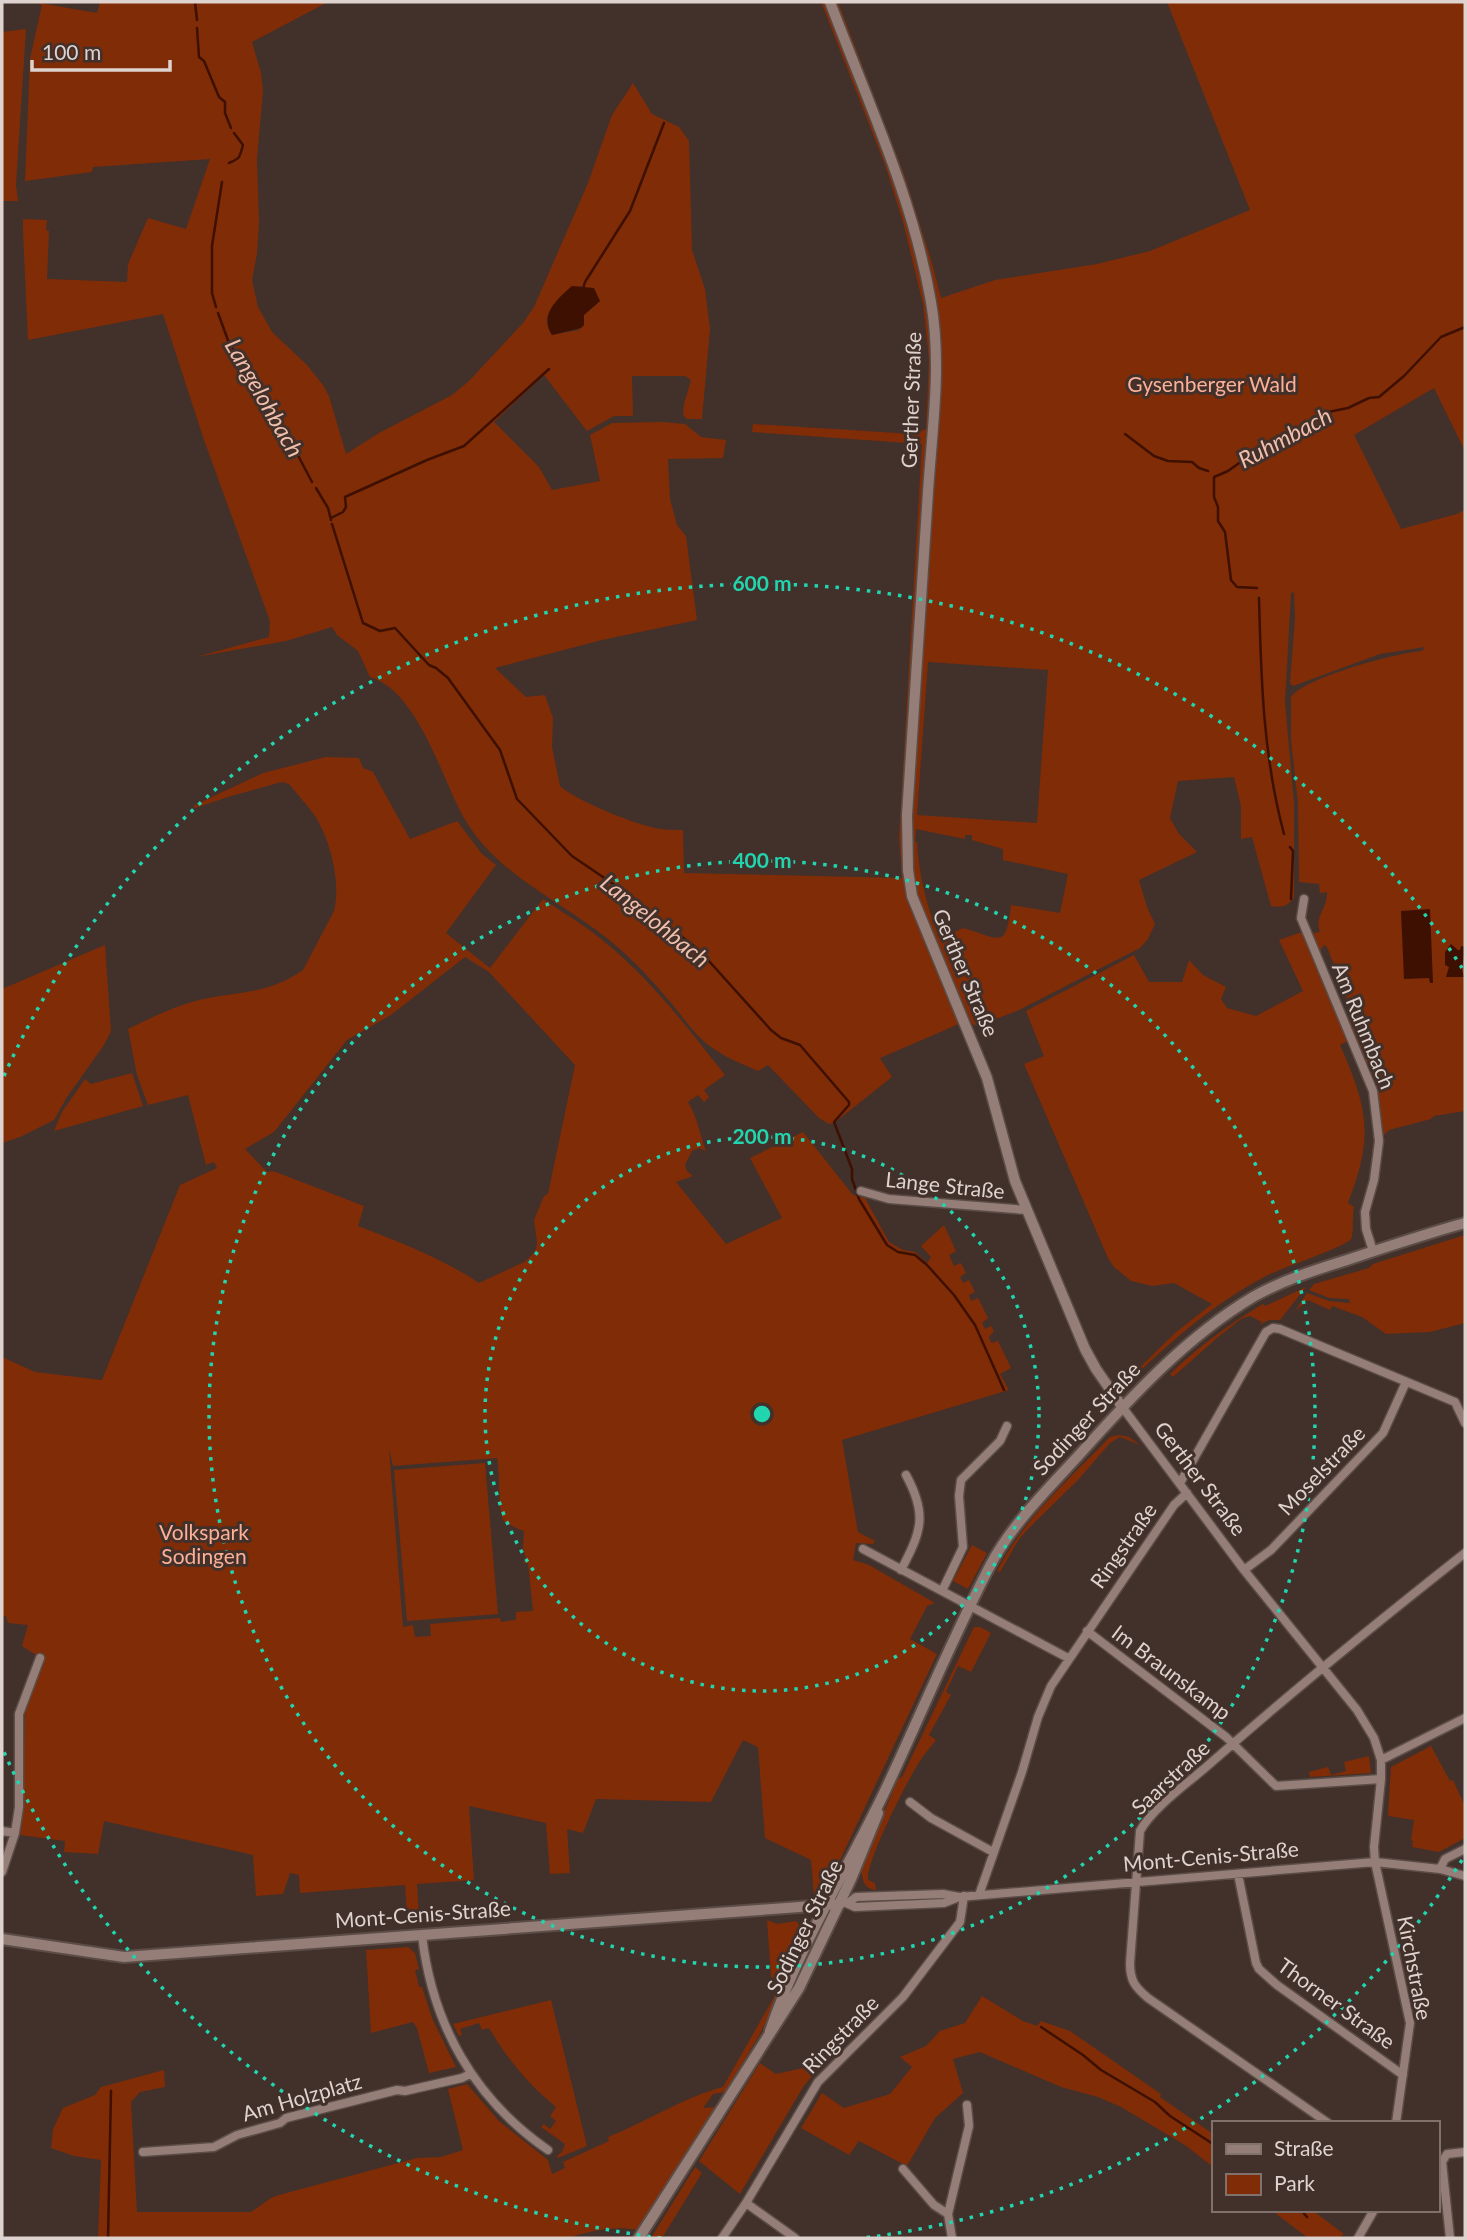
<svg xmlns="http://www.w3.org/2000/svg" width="1467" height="2240" font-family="Lato,sans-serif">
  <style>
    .green { fill: #802c07; fill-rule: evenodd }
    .water { fill: #3d1001 }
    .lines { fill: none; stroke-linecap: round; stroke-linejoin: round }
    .stream { stroke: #3d1001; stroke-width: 2.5 }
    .minor-casing { stroke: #5b4c47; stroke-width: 11 }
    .tertiary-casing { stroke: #5b4c47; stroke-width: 13 }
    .secondary-casing { stroke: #5b4c47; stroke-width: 14 }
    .minor { stroke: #947e77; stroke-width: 8 }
    .tertiary { stroke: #947e77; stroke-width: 10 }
    .secondary { stroke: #947e77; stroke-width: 10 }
    .ring { fill: none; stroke: #21d5af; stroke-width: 3.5; stroke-dasharray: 3.5 7 }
    .labels { text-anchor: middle; stroke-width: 6; stroke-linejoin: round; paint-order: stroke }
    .park-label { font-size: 21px; fill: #fbb097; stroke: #42302a }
    .street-label { font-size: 21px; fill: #dfd3cf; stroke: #42302a }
    .water-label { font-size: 23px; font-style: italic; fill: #f0beac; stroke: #42302a }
    .centre { fill: #21d5af; stroke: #42302a; stroke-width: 3.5 }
    .ring-label { font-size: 21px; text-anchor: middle; font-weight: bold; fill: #21d5af; stroke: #42302a; stroke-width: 6; stroke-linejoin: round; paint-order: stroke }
  </style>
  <rect width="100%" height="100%" fill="#42302a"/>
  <path class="green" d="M34 2 97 13 100 2H328L252 42 261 73 263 91 257 159 259 223 257 254 252 280 258 307 272 332 307 365 323 385 329 396 346 454 379 433 452 395 468 382 523 323 534 307 588 183 612 115 633 83 652 114 679 127 689 141 692 250 705 289 710 329 702 419H687L683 415 684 404 691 380 685 376H632L633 416H614L587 431 544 375 494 422 539 467 552 490 600 481 590 435 612 423 662 422 685 424 701 437 726 440 723 458 668 459 670 499 677 525 686 536 697 620 602 640 495 668 526 697 545 695 553 718 552 747 560 786C577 801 632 823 655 828 664 830 674 830 683 830L684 873 902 878 899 837 922 444 752 432 753 424 913 434 926 429 929 360 923 304 903 222 885 165 821 2H838L905 177 932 263 941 298 995 280 1097 264 1150 251 1250 210 1167 2H1465V451L1434 388 1354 435 1401 529 1457 514 1465 510V1111L1434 1116 1431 1119 1389 1130 1383 1136C1381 1095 1364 1059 1348 1022L1353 1014 1327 947 1324 945 1320 951 1313 933 1320 932C1314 916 1328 908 1327 892L1320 893 1319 884 1299 882 1298 803 1291 740V697C1306 677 1396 653 1422 651L1425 647 1380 654 1293 686 1290 683 1295 619 1294 592 1291 593 1285 703 1294 802V897C1289 906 1281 908 1271 906L1252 837 1241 839V806L1234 777 1178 781 1170 818 1179 834 1197 852 1139 880 1147 907 1155 924 1148 939 1140 948 1017 1011 977 1026 972 1024 936 942 927 945 959 1024 880 1058 892 1077 834 1123 829 1124 819 1118 768 1065 758 1071C742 1064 725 1057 711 1047 695 1036 684 1018 672 1004 656 985 639 966 621 950 570 904 499 879 464 818 442 779 418 691 370 677L358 651 337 635 332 627 286 641 196 657 269 637 270 621 204 440 163 314 28 340 23 232V219L47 220 46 230 49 231 47 279 127 282 128 264 148 218 186 229 210 159 93 167 92 172 25 181 30 59 42 5ZM581 286 600 301 584 315 579 330 552 335C536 313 562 294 581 286ZM928 662 1048 670 1037 823 917 815ZM916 829 965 839V835H972V840L1003 849V860L1068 874 1060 913 1011 905C1006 950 1001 939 963 928L940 939C927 907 919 878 917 842H915Z
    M26 29 16 185 18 201H2V32Z
    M326 757 359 758 363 768 373 772 410 839 457 821 482 854 496 865 446 933 490 968 543 899C562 912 583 924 601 939 649 977 687 1027 725 1075L704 1090 709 1097 704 1102 698 1095 688 1102C697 1116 700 1135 706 1151L699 1148 692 1151 685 1165 687 1171 693 1176 676 1182 726 1244 782 1218 750 1158 803 1132 853 1195 865 1198 889 1242 903 1250 915 1252 927 1263 931 1257 921 1246 944 1225 956 1251 949 1255 954 1266 961 1263 966 1273 960 1277 963 1283 969 1280 975 1292 969 1295 971 1301 978 1298 988 1318 982 1323 985 1329 991 1326 994 1331 989 1337 991 1343 998 1341 1011 1368 1000 1374 1009 1390 842 1440 858 1532 875 1541 873 1544 856 1543 853 1560 869 1565 935 1603 927 1606 910 1639 937 1654 826 1890 823 1893 814 1896 811 1860 765 1838 758 1747 743 1740 711 1802 596 1799 583 1833 567 1829 570 1873 550 1874 546 1823 469 1806 474 1880 417 1884 419 1916 407 1914 405 1885 300 1893 299 1875 290 1873 283 1894 256 1896 253 1855 104 1821 98 1854 64 1852 65 1841 20 1835 23 1813 25 1715C28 1697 38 1683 40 1665L35 1663 36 1655 22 1646 28 1625 8 1623 6 1616H2V1357L35 1372 102 1380 180 1185 217 1168 214 1162 206 1165 188 1095 148 1105 137 1075 128 1029C150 1018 175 1006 199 1000 237 991 268 995 303 970L334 911C341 883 331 844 317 819 309 807 298 795 289 784L282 782 231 796 195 808 193 806 263 773ZM465 957 489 972 575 1065 548 1194 544 1196 534 1220 537 1242 536 1250 526 1261 479 1283C442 1258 399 1242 358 1226L364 1206 273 1171 267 1172 245 1149 274 1132 347 1040 391 1015ZM389 1449 393 1466 497 1458C500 1470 498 1515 504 1521 508 1525 519 1529 524 1531L523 1549 526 1558 523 1563H528L533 1611 516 1612V1620L501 1622 500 1618 430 1624 431 1636 415 1637 413 1625 403 1627Z
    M1302 932 1348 1041 1340 1045C1368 1109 1374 1136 1348 1203L1354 1207C1352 1214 1354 1235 1351 1239 1345 1247 1282 1268 1268 1275 1216 1302 1174 1338 1132 1379L1126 1381 1175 1333 1212 1304 1174 1283 1152 1286 1131 1281 1114 1267 1108 1258 1024 1064 1044 1056 1026 1011 1134 955 1149 982H1182L1189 960 1203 975 1226 987 1221 999 1227 1008 1256 1016 1303 991 1279 940Z
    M105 945 111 1031 104 1045 67 1097 54 1120 20 1137 2 1143V989Z
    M132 1073 143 1106 54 1131 62 1112 85 1079 91 1084Z
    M1465 1235V1323L1430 1332 1386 1334 1362 1317 1332 1306 1330 1310 1308 1300 1295 1311 1307 1293 1329 1301 1350 1303 1349 1299 1329 1298 1309 1290 1314 1284 1369 1268 1373 1264Z
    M1306 1287 1280 1320H1269L1259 1325 1262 1322 1250 1316 1241 1319 1217 1338 1173 1377 1170 1374C1198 1347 1229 1324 1263 1304L1265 1306Z
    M1119 1435 1129 1437 1140 1445 1120 1437 1110 1443 1078 1480 1030 1527 1019 1539 1000 1572 997 1571C1024 1518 1069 1479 1110 1437Z
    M485 1463 498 1614 407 1621 394 1470Z
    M972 1545 987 1553 968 1589 953 1581Z
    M974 1627H980L991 1633 971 1672 958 1666 946 1692 951 1695 929 1735 936 1740C931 1747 924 1754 920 1761 908 1779 865 1863 868 1880L875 1883 876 1890C861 1888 864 1878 860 1869L898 1779 902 1777Z
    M1431 1746 1450 1781 1453 1780 1465 1806V1838L1439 1852 1412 1847 1413 1841 1411 1840 1414 1820 1388 1816 1391 1767Z
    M1369 1756 1371 1773 1310 1777 1309 1772 1328 1767 1331 1775 1346 1771 1344 1762Z
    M767 1920 777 1924 796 1921 803 1929 809 1930 760 2034 725 2092 713 2094 703 2108 715 2107 638 2230C616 2225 589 2231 568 2238H98L101 2160 74 2156 51 2148 53 2129 63 2108 95 2095 101 2087 164 2070 165 2087 140 2092 131 2102 137 2212H251L271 2198 279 2195 417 2158 441 2157 463 2150 448 2089 467 2084 499 2121 548 2160 552 2174 565 2168 563 2162 609 2141 608 2137C646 2122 684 2097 723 2087L778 1990 772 1989Z
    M408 1947 415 1953 419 1969 415 1970 419 1987H422L432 2018 456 2067 429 2073 417 2028 413 2022 371 2033 366 1950Z
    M982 1996 1023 2021 1037 2026 1041 2021 1070 2031 1161 2094 1160 2097 1213 2134V2167L1185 2145 1121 2107 1098 2097 1061 2087 980 2052 953 2059 963 2093 935 2118 907 2166 859 2141 849 2155 801 2128 822 2093 844 2108 890 2094 912 2067 900 2057 926 2046 940 2031 965 2023Z
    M551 2000 587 2146 558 2158 557 2156 562 2152 565 2144 541 2127 544 2124 550 2129 556 2121 550 2116 556 2107C528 2084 508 2060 489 2028L482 2030 479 2023 460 2029 462 2035 459 2036 453 2024Z
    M760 2063 776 2074 812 2066 818 2069 803 2087 740 2194 699 2161Z
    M695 2167 702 2173 662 2238H651Z
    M1271 2210H1312L1344 2234 1339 2238H1308Z"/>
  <path class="water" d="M572 286 594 288 600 301 584 315V325L581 328 552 335C539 315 557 299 572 286Z
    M1430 909 1433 983H1430L1429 978 1404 979 1401 911Z
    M1451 944 1458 950H1460L1461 946 1465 947 1462 970 1464 977H1446L1449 967 1445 965V952Z"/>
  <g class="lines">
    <path class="stream" d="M195 2 197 20
      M197 28 199 57 204 61 219 97 225 102V113L231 128
      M229 163C240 158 239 159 243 145L234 133
      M583 289 585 282 630 211 664 123
      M216 307 212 293V246L222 182
      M218 313 229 343 251 380 273 408 312 482
      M1125 434 1154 456 1168 461 1192 462 1199 468 1208 471
      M316 488 328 508 331 520
      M331 518 343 512 346 507 345 497 427 460 464 446 549 369
      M332 524 363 623 380 631 395 628 429 665 436 668 448 678 500 750 517 799 572 856 631 896 659 923H664L699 950 771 1030 781 1038 800 1045 849 1102V1105L834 1122 852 1169V1179L859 1199 887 1245 898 1252 915 1255 927 1265 954 1295 975 1325 1004 1390
      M1257 588 1237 587 1231 580 1225 532 1218 521V507L1214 497V477L1228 471 1270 441 1306 427 1323 413 1348 408 1369 398 1379 397 1404 376 1441 337 1465 327
      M1259 598C1261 678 1263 756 1284 834
      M1290 847 1293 851 1291 899
      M1041 2027 1083 2055 1101 2070 1155 2102 1170 2116 1213 2144
      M1301 2210 1307 2217
      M108 2238 111 2091"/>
    <defs>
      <path id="minor" d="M1304 899 1301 918 1373 1091 1379 1141 1374 1180 1365 1212 1366 1229 1373 1251
        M861 1191 889 1199 1026 1210
        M1123 1408 1244 1570 1357 1710 1374 1738 1381 1760V1779L1374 1847 1375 1862 1410 2023 1396 2123
        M1180 1483 1266 1332 1273 1328 1280 1329 1455 1402 1465 1423
        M863 1549 1068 1658
        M901 1570C921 1532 928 1515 906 1475
        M1244 1570 1271 1550 1383 1433 1406 1382
        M942 1591 963 1547 959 1496 961 1480 1000 1441 1007 1426
        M1087 1631 1226 1737 1276 1786 1381 1779
        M1381 1760 1465 1718
        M910 1802 931 1818 993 1852
        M2 1831 15 1833
        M1440 1869 1445 1859 1465 1849
        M2 1872 15 1833 19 1807V1714L40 1658
        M1238 1874 1256 1963 1259 1969 1277 1985 1403 2075
        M979 1895 1022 1772 1038 1717 1051 1686 1174 1505 1187 1493
        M846 1903 855 1907 944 1903 959 1897
        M848 1903 856 1897 943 1894 959 1897 1375 1862 1440 1869 1465 1876
        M422 1935C432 2024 474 2099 548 2150
        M1328 2123 1148 1998C1135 1987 1130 1981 1130 1963L1140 1831C1154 1806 1191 1781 1213 1761 1295 1689 1380 1620 1465 1553
        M143 2152 214 2147 237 2135 280 2123 286 2118 397 2090 405 2091 462 2078 470 2074
        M903 2169 934 2205 948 2214
        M746 2203 795 2238
        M722 2238 746 2203 818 2082 903 1997 960 1922 964 1896
        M952 2238 948 2214 969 2126 967 2105
        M1358 2238 1374 2210
        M1450 2238 1442 2162 1447 2154 1465 2152"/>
      <path id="tertiary" d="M830 2C867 100 913 198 931 302 942 364 932 430 928 492 921 600 914 707 907 815L908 870 912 896 987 1078 1015 1181 1085 1349 1096 1369 1123 1408"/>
      <path id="secondary" d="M2 1939 124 1957 840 1904
        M770 2031C798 1948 846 1872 884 1793 920 1717 952 1638 991 1564 1013 1523 1048 1489 1079 1455 1131 1397 1186 1337 1253 1297 1283 1280 1315 1270 1347 1260 1386 1247 1425 1234 1465 1223
        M639 2238 799 1988 851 1879 878 1813"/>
    </defs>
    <use href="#minor" class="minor-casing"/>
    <use href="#tertiary" class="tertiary-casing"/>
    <use href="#secondary" class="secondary-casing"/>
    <use href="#minor" class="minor"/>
    <use href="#tertiary" class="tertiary"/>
    <use href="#secondary" class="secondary"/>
  </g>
  <g class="ring">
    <circle cx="762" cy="1414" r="277"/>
    <circle cx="762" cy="1414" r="553"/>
    <path d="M1462 1860A830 830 0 0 1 863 2238M661 2238A830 830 0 0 1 4 1752M4 1076A830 830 0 0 1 1462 968"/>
  </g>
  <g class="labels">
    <g class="park-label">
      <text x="1212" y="392">Gysenberger Wald</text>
      <text x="204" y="1540">Volkspark<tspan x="204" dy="24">Sodingen</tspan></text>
    </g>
    <g class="street-label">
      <text transform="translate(912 400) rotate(-88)" y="7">Gerther Straße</text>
      <text transform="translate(965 973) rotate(67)" y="7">Gerther Straße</text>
      <text transform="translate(1363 1026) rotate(68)" y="7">Am Ruhmbach</text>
      <text transform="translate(945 1186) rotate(6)" y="7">Lange Straße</text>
      <text transform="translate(1087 1419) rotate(-47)" y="7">Sodinger Straße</text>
      <text transform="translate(1322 1471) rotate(-46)" y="7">Moselstraße</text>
      <text transform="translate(1200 1479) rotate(53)" y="7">Gerther Straße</text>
      <text transform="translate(1124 1546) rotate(-55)" y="7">Ringstraße</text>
      <text transform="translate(1171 1673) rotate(37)" y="7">Im Braunskamp</text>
      <text transform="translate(1171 1778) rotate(-43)" y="7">Saarstraße</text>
      <text transform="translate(1211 1857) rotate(-5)" y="7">Mont-Cenis-Straße</text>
      <text transform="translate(423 1915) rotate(-4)" y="7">Mont-Cenis-Straße</text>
      <text transform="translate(805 1927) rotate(-64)" y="7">Sodinger Straße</text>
      <text transform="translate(1414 1968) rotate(79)" y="7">Kirchstraße</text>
      <text transform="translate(1336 2004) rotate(36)" y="7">Thorner Straße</text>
      <text transform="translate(841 2035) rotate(-46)" y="7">Ringstraße</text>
      <text transform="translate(302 2098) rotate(-16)" y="7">Am Holzplatz</text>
    </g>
    <g class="water-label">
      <text transform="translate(264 398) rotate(60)" y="8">Langelohbach</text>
      <text transform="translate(1285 438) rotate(-28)" y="8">Ruhmbach</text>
      <text transform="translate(655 921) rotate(39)" y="8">Langelohbach</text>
    </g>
  </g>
  <circle cx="762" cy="1414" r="10" class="centre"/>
  <g class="ring-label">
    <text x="762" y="591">600 m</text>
    <text x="762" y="868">400 m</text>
    <text x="762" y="1144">200 m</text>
  </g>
  <rect width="1467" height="2240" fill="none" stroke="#dfd3cf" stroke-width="7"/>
  <rect x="1212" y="2121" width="228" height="91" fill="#42302a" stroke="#81716c" stroke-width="2"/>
  <rect x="1226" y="2144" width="35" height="10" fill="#947e77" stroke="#81716c" stroke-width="2"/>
  <text x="1274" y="2156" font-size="21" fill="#dfd3cf">Straße</text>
  <rect x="1226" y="2174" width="35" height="21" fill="#802c07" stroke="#81716c" stroke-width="2"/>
  <text x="1274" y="2191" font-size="21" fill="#dfd3cf">Park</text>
  <path d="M32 60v10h138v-10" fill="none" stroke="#dfd3cf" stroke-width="3.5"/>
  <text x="42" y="60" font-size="21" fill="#dfd3cf" stroke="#42302a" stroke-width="5" paint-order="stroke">100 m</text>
</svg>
